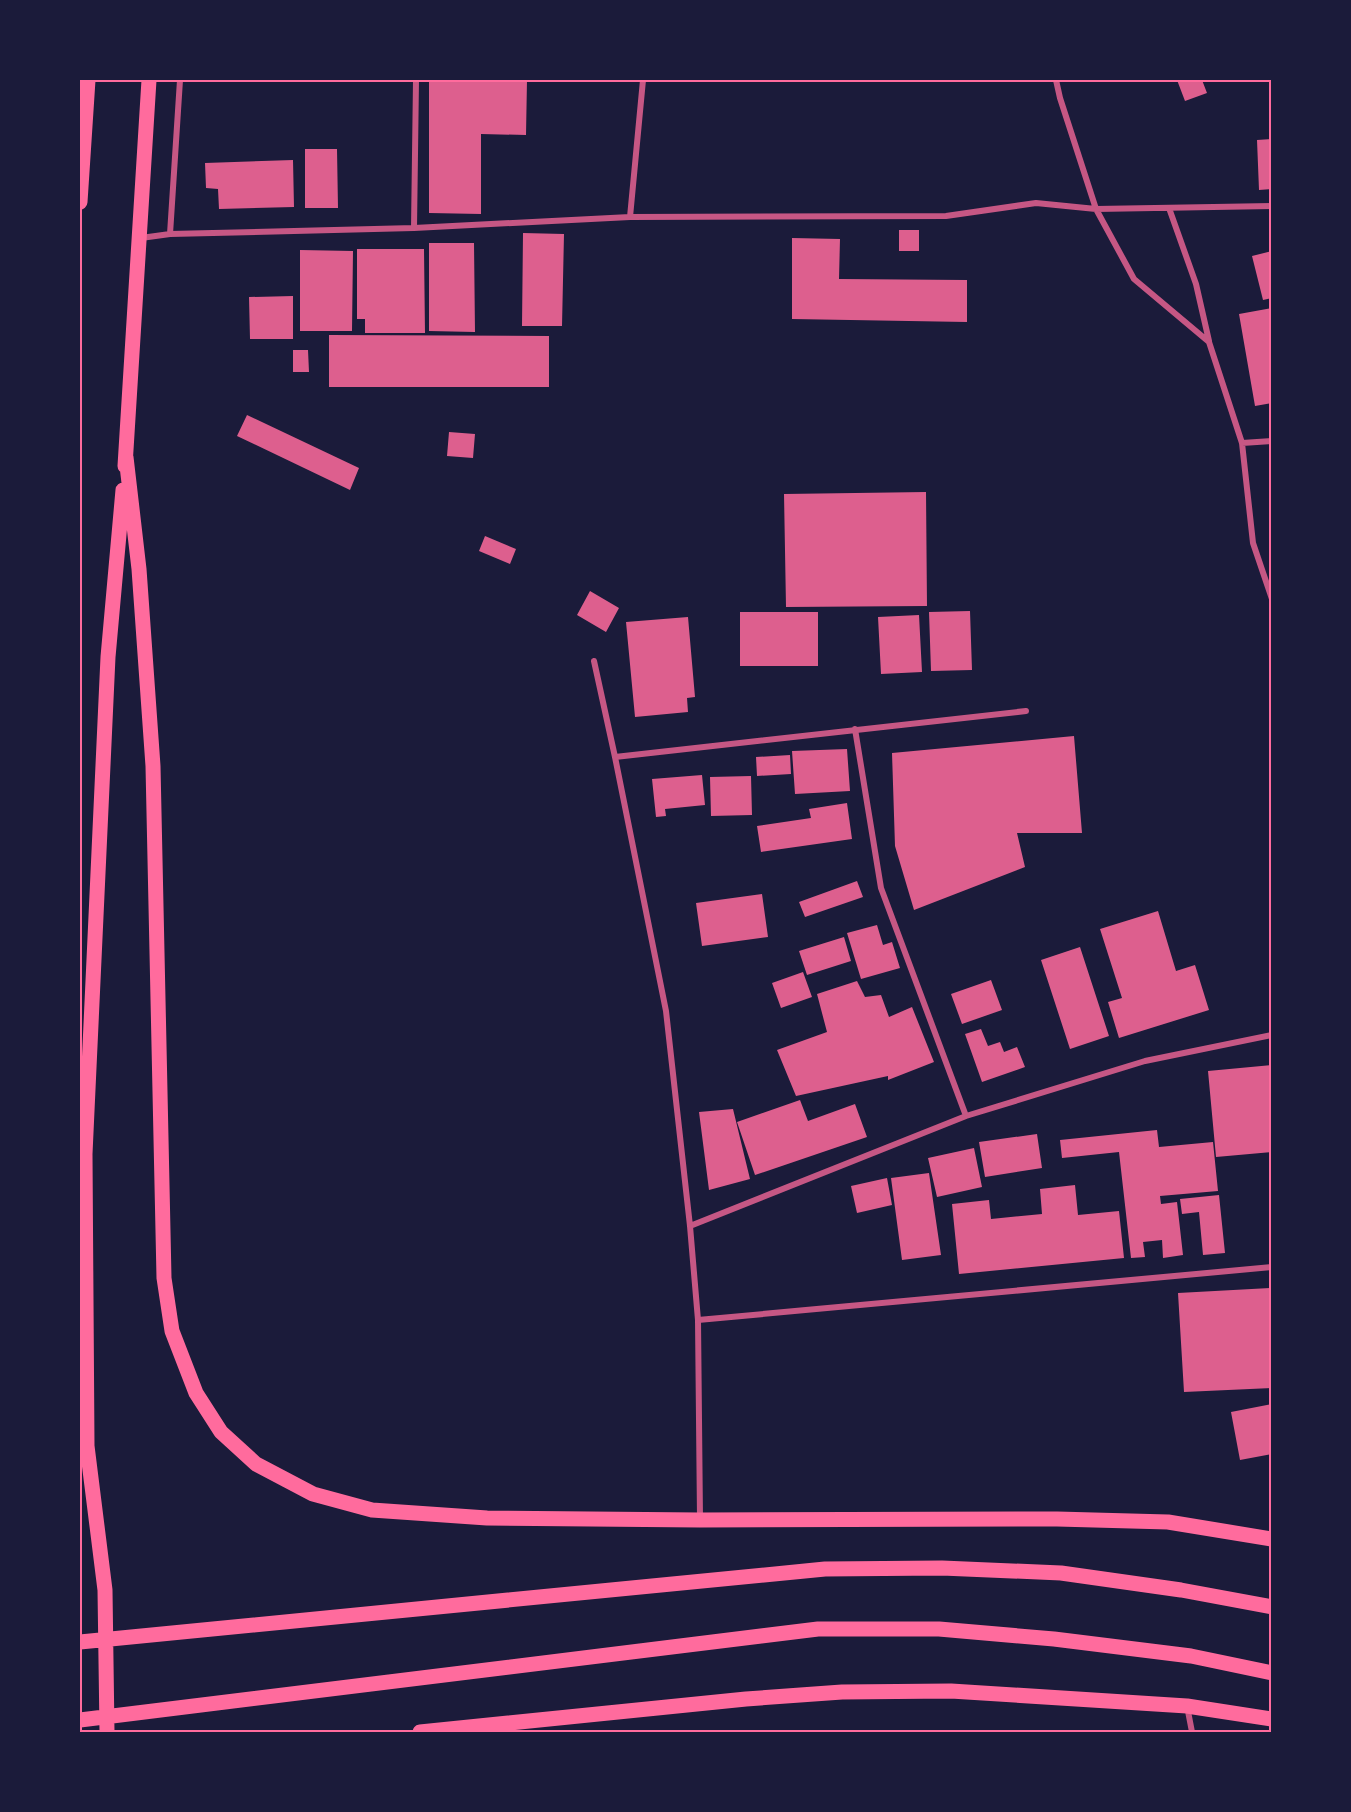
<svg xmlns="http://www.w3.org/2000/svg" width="1351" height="1812" font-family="'Nunito Sans',sans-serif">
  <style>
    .building { fill: #dd5f8e }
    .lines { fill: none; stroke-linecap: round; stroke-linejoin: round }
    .minor { stroke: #c65784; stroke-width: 6 }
    .primary { stroke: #ff6b9d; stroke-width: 15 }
    .neatline { fill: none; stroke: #ff6b9d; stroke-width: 2 }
  </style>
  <rect width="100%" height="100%" fill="#1b1b3a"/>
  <path class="building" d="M429 80H527L526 135 481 134V214L429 213Z
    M1177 80H1202L1207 93 1185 101Z
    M1272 139V189L1259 190 1257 140Z
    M305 149H337L338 208H305Z
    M293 160 294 207 219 209 218 189 206 188 205 163Z
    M899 230H919V251H899Z
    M523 233 564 234 562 326H522Z
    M792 238 840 239 839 279 967 280V322L792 319Z
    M429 243H474L475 332 429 331Z
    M357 249H424L425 333H365V319H357Z
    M300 250 353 251 352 331H300Z
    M1272 251V298L1263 300 1252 256Z
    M293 296V339H250L249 297Z
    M1272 308V403L1255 406 1239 314Z
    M329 335 549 336V387H329Z
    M293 350H308L309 372H293Z
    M247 415 359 468 350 490 237 436Z
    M449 432 475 434 473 458 447 456Z
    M926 492 927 606 786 607 784 494Z
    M485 536 516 549 510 564 479 551Z
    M590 591 619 608 606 632 577 615Z
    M970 611 972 670 931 671 929 612Z
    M740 612H818V666H740Z
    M919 615 922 672 881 674 878 617Z
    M688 617 695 697 687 698 688 712 635 717 626 622Z
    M1074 736 1082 833H1017L1025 867 914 910 895 846 892 753Z
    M847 749 850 791 795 794 792 751Z
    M790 755 791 774 757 776 756 757Z
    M702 775 705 805 665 809 666 816 656 817 652 779Z
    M751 776 752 815 711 816 710 777Z
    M847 803 852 839 761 852 757 826 811 818 809 809Z
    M857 881 863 897 805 917 799 902Z
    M762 894 768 937 702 946 696 903Z
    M1158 911 1176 971 1195 965 1209 1010 1119 1038 1108 1002 1122 998 1100 929Z
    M877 925 883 945 892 942 900 968 861 979 847 933Z
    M844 937 851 961 807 975 799 951Z
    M1080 947 1109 1036 1070 1049 1041 960Z
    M803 972 812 997 781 1008 772 983Z
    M991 980 1002 1010 962 1024 951 994Z
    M857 981 865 997 881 995 889 1017 912 1007 934 1062 888 1080V1076L796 1096 777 1050 827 1032 817 994Z
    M981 1029 988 1046 1000 1042 1004 1052 1017 1047 1025 1067 982 1082 965 1034Z
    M1272 1065V1152L1216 1157 1208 1071Z
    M800 1100 808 1121 855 1104 867 1137 755 1175 737 1122Z
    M733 1109 750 1179 709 1190 699 1112Z
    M1157 1130 1159 1147 1213 1142 1218 1191 1160 1196 1161 1204 1177 1202 1183 1255 1163 1258 1162 1240 1143 1242 1145 1257 1131 1258 1119 1152 1062 1158 1060 1140Z
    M1037 1134 1042 1168 985 1177 979 1142Z
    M974 1148 982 1187 937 1197 928 1158Z
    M929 1173 941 1255 902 1260 891 1178Z
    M887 1178 892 1205 857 1213 851 1186Z
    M1075 1185 1078 1215 1119 1211 1124 1258 959 1274 952 1204 989 1200 991 1219 1042 1214 1040 1189Z
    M1219 1195 1225 1253 1203 1255 1199 1212 1182 1214 1180 1199Z
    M1270 1288 1272 1388 1184 1392 1178 1293Z
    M1272 1404V1454L1240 1460 1231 1412Z"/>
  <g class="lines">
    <path class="minor" d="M1056 80 1060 98 1096 209 1134 279 1209 342 1242 443 1253 543 1272 599
      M1169 208 1196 284 1209 341
      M630 217 643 80
      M414 228 416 80
      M170 234 180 80
      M141 238 170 234 414 228 630 217 946 216 1036 203 1096 209 1272 206
      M1242 443 1272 441
      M594 661 615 757 666 1011 690 1226 698 1320 700 1519
      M855 729 881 888 966 1116
      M615 757 1026 711
      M690 1226 966 1116 1145 1061 1272 1035
      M698 1320 1272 1267
      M1187 1706 1192 1732"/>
    <path class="primary" d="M80 202 88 80
      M126 457 139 569 153 766 164 1278 172 1331 196 1393 221 1432 256 1464 313 1494 372 1510 487 1518 700 1520 1057 1519 1168 1522 1272 1539
      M125 466 149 80
      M80 1642 825 1569 942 1568 1061 1573 1181 1590 1272 1607
      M80 1720 818 1629H939L1054 1639 1191 1656 1272 1673
      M107 1732 105 1590 87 1446 85 1154 108 657 123 490
      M420 1732 746 1699 842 1692 951 1691 1187 1706 1272 1719"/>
  </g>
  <rect width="1351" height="1812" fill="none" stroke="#1b1b3a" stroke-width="162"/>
  <rect x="81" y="81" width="1189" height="1650" class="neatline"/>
</svg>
